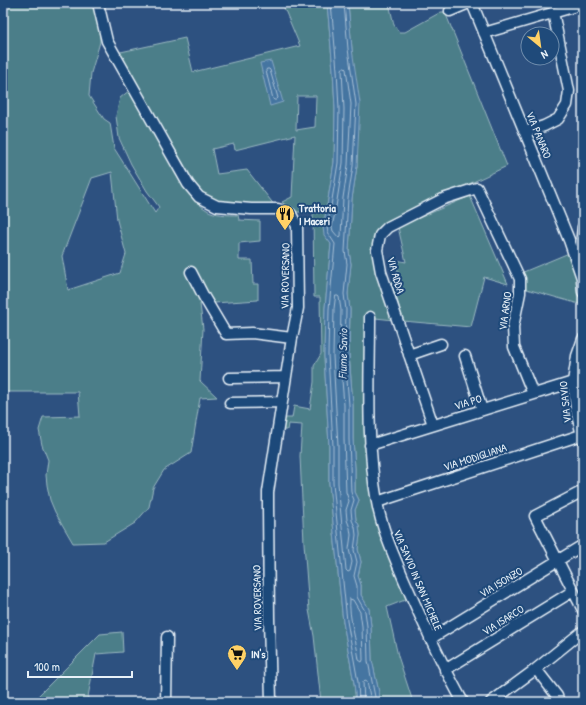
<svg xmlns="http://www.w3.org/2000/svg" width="586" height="705" font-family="'Patrick Hand',sans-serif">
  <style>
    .green { fill: #4c7e89; stroke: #9ab8c0; fill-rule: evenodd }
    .water { fill: #4575a1; stroke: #86a7c4 }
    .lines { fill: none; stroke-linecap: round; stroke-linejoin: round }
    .shore { stroke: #a7bfd5; stroke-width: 1 }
    .minor-casing { stroke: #e8f1f8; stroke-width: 13 }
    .minor { stroke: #1f4a7a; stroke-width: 10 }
    .labels { text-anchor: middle; stroke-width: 4; stroke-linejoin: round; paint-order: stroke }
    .street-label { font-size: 11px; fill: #e8f1f8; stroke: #1f4a7a }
    .poi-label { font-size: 11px; font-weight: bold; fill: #e8f1f8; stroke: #1f4a7a; text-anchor: start }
    .water-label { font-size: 12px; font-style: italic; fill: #d0deeb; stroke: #1f4a7a }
  </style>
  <rect width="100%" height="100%" fill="#2d5180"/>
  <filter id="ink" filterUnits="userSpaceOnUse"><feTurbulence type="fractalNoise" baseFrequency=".025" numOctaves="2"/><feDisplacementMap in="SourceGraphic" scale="8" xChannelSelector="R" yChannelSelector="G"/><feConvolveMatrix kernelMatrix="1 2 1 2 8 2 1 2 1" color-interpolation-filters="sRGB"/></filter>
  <g filter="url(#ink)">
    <path class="green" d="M3 3H95L100 24V42L91 73 89 96 104 119 110 123 114 148 155 213 159 207 147 191 131 164 119 138 116 116 120 98 130 90 189 191C194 197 199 206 207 210 214 215 229 215 238 215L239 220 260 221V241L239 243V260H252L253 284H258V300L200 304 203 329 200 381 217 397 200 398 191 453 164 470 153 488 149 507 135 523 104 542 73 543 55 512 50 500 47 485 46 475 48 460 42 445 39 430 43 417 80 416 78 392H3ZM112 172 117 220 126 254 120 273 68 290 62 256 92 178Z
      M282 3H327L333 70 335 109 334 162 326 212 323 227 325 235 331 244 325 308 324 356 329 446V483L343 622 354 683 356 702H321L314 636 309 610 304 543 300 456 302 425 288 424 287 430H282L285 418H292L294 406 310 409 314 382V366L321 354 320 297H314L313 212H293L282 202 292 197 295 135 235 150 234 144 212 149 217 174 247 170 275 206 217 204 202 195 169 139 164 135 116 53 185 38 193 72 300 46ZM297 96H316L315 127 296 130Z
      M348 3H389L394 25 399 32H405L441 12H445L507 166 380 226C373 232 373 241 373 250L394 320 366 317 369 479 410 598 387 607 398 656 413 702H381L372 660 371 626 369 609 361 595V585L358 576 361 562 358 549 360 535 359 525 356 520 355 510 359 500 355 492V468L353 439V405L349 354 350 310 348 294 351 264 349 251 352 199 357 166 352 49Z
      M470 196 508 284 484 277 471 327 403 321 392 281 399 278 396 260 406 262 398 227Z
      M569 253 578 282 579 304 523 288 521 273Z
      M583 357V422L579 402 580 375Z
      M122 632 123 652 96 654 87 702H32L100 634Z"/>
    <path class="water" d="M327 3H348L352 49 360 103 357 166 352 199 349 251 351 264 348 294 350 310 349 354 353 405V439L355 468V492L359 500 355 510 356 520 359 525 360 535 358 549 361 562 358 576 361 585V595L369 609 371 626 372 660 381 702H356L354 683 343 622 329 483V446L324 356 325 308 331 244 324 235 323 227 326 212 334 162 335 109 333 70Z
      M271 61 283 102 270 106 260 63Z"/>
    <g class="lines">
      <path class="shore" d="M331 3 337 70 339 109 338 163 330 212 327 227 328 233 335 244 329 309 328 355 333 446V483L347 621 358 682 359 702
        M344 3 348 49 356 104 353 166 348 198 345 251 347 264 344 294 346 310 345 355 349 405V439L351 492 354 500 351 510 352 520 355 527 356 535 354 550 357 562 354 576 357 586V597L365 611 367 626 368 661 376 702
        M343 68H345L346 69 351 104 348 165 343 198 341 236 339 238 333 231 332 227 335 213 343 163 344 109 342 70Z
        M267 69H269L270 70 278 98 276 100H274L273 99 266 71Z
        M336 296H338L339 297 341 310 340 355 344 405V439L346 492 349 501 346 510 347 520 350 528 351 535 349 549 352 562 350 571 348 572 346 570 338 483V446L333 356 334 309Z
        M350 599 353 600 360 612 362 626 363 660 362 662 359 660C357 643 348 616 350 599Z
        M364 702 363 682 365 680 367 681 371 702"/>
      <defs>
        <path id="minor" d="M98 3 107 41 188 184 199 197 217 206 251 209H278L291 214 297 226 298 308 292 338 268 492V505L269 618 271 702
          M472 3 569 240 582 278
          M450 11 469 3
          M484 33 583 4
          M525 132 544 126 558 119 567 105 569 91 553 12
          M583 227C580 248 581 271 583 292
          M191 272 204 297 226 334 252 333 292 338
          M370 317C370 378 366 441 377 502 382 530 394 556 405 582 423 623 441 663 463 702
          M583 339 577 356 573 382 576 410 583 440
          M409 355 441 344
          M465 356 482 410
          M229 378 286 377
          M230 403 282 402
          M433 425 381 272 377 250 380 235 388 227 443 199 477 188 520 279V293L513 327 514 347 533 394
          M370 445 573 382
          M583 491 535 516 583 610
          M377 502 581 435
          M430 639 583 545
          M536 669 557 696 559 702
          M445 670 573 591
          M166 702 167 637
          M491 702 536 669 583 631"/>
      </defs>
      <use href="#minor" class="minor-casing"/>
      <use href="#minor" class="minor"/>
    </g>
  </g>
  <defs>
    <symbol id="restaurant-pin" viewBox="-11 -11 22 30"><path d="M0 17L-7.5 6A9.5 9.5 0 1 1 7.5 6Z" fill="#ffd166" stroke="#1f4a7a"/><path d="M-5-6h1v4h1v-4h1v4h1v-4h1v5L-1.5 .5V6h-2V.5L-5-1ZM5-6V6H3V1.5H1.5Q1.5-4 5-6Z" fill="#111"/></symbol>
    <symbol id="supermarket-pin" viewBox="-11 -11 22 30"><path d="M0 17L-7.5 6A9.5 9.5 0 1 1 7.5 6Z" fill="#ffd166" stroke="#1f4a7a"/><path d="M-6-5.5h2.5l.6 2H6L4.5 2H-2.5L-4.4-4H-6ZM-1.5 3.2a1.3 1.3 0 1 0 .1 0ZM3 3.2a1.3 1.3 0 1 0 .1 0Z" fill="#111"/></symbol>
  </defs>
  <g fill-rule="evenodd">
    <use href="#restaurant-pin" x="274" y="203" width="22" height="30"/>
    <use href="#supermarket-pin" x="226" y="643" width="22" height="30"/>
  </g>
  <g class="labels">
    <g class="street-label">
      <text transform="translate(539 135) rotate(68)" y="4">VIA PANARO</text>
      <text transform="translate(396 275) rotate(74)" y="4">VIA ADDA</text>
      <text transform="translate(285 276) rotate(-89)" y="4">VIA ROVERSANO</text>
      <text transform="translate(505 311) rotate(-82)" y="4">VIA ARNO</text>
      <text transform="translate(468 402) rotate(-17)" y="4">VIA PO</text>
      <text transform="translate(565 402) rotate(-96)" y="4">VIA SAVIO</text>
      <text transform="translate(475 457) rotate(-18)" y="4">VIA MODIGLIANA</text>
      <text transform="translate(418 580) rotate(67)" y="4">VIA SAVIO IN SAN MICHELE</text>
      <text transform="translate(501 582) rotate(-31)" y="4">VIA ISONZO</text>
      <text transform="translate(257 598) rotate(-91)" y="4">VIA ROVERSANO</text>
      <text transform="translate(503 620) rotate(-32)" y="4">VIA ISARCO</text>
    </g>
    <g class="poi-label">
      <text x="299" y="212">Trattoria<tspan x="299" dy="13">I Maceri</tspan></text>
      <text x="251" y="658">IN's</text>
    </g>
    <g class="water-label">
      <text transform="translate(343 354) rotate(-89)" y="4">Fiume Savio</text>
    </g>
  </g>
  <rect width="586" height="705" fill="none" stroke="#1f4a7a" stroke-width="16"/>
  <rect x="8" y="8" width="570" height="689" fill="none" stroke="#e8f1f8" stroke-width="1.5" filter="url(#ink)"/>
  <g transform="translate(540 46) rotate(151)"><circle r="19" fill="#1f4a7a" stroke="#6f8dac"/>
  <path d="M0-3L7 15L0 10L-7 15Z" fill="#ffd166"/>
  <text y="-6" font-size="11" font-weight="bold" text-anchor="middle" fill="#e8f1f8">N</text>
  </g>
  <path d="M28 671v6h104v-6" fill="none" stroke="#e8f1f8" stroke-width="2"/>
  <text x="34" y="671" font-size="12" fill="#e8f1f8" stroke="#1f4a7a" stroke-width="3" paint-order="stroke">100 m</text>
</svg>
